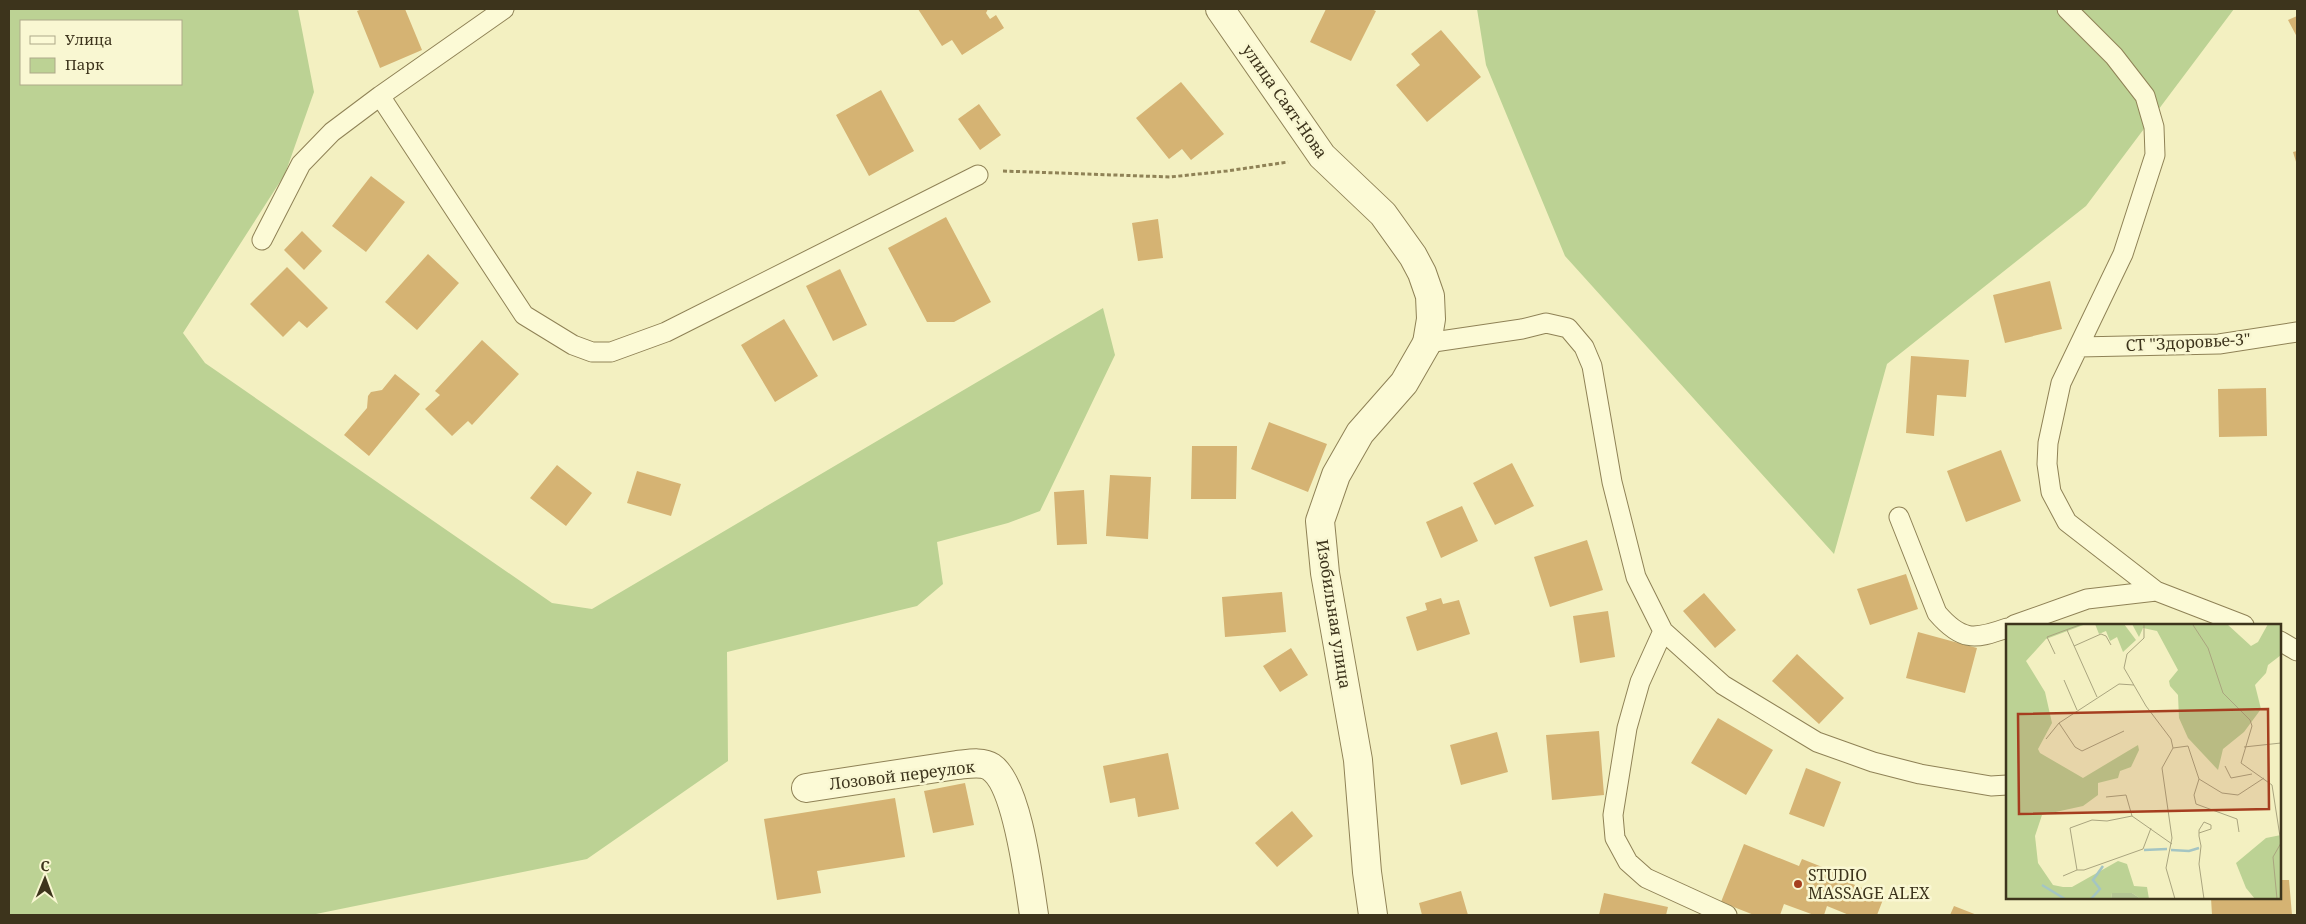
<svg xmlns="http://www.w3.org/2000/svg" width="2306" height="924" font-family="'Noto Serif',serif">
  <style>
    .green { fill: #bcd294; fill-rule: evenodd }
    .building { fill: #d5b373 }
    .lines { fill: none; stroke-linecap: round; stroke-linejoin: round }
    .service-casing { stroke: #8f8256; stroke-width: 21 }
    .minor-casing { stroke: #8f8256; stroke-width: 30 }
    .tertiary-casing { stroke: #8f8256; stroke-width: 30 }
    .path { stroke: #8f8256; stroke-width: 3; stroke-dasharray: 4 2.5; stroke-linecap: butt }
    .service { stroke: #fcfad6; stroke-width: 19 }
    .minor { stroke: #fcfad6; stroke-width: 28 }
    .tertiary { stroke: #fcfad6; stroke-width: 28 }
    .poi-dot { fill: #a53e1f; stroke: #f9f7d2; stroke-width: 2 }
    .labels { text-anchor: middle; stroke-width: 5; stroke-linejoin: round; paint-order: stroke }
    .street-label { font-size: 16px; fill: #3d341c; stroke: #f9f7d2 }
    .poi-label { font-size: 16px; fill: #3d341c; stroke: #f9f7d2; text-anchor: start }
    .inset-river { fill: none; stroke: #a4c5c3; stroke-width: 2.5 }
    .inset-road { fill: none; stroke: #aaa57f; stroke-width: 1 }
    .view { fill: #a53e1f; fill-opacity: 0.15; stroke: #a53e1f; stroke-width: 2.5 }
    .inset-edge { fill: none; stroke: #3d341c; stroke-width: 2.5 }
  </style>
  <rect width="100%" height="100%" fill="#f3f0c1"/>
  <path class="green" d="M9 9H298L314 92 285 174 183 333 205 363 552 603 592 609 1103 308 1115 355 1040 511 1008 523 937 542 943 584 917 606 727 652 728 761 587 859 311 915H9ZM21 21H181V84H21Z
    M1477 9H2234L2086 206 1887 364 1834 554 1565 256 1486 65Z"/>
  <path class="building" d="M362 9H405L422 50 380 68 357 11Z
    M918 9H988L986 13 990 19 996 15 1004 28 962 55 952 40 942 46Z
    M1326 9H1371L1376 11 1351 61 1310 42Z
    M2297 16V37L2288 20Z
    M1441 30 1481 77 1427 122 1396 85 1420 65 1411 54Z
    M1181 82 1224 134 1191 160 1182 149 1169 159 1136 118Z
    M881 90 914 151 869 176 836 115Z
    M979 104 1001 135 980 150 958 119Z
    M2297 151V165L2293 152Z
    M371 176 405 202 366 252 332 226Z
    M946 217 991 302 954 322H927L888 248Z
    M1158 219 1163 258 1138 261 1132 223Z
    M302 231 322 251 304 270 284 250Z
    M428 254 459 283 417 330 385 302Z
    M287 267 328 308 307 328 299 321 283 337 250 304Z
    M840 269 867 325 833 341 806 286Z
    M2050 281 2062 329 2005 343 1993 295Z
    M784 319 818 376 775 402 741 345Z
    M482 340 519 374 472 425 468 421 452 436 425 409 440 395 435 391Z
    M1911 356 1969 360 1966 397 1937 395 1934 436 1906 433Z
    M395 374 420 394 369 456 344 435 367 408 368 396 371 392 382 390Z
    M2266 388 2267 436 2219 437 2218 389Z
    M1269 422 1327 444 1308 492 1251 469Z
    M1192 446H1237L1236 499H1191Z
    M2001 450 2021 501 1966 522 1947 471Z
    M1512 463 1534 506 1495 525 1473 483Z
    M557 465 592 493 566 526 530 498Z
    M637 471 681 484 671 516 627 503Z
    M1110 475 1151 477 1148 539 1106 536Z
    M1084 490 1087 544 1057 545 1054 492Z
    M1462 506 1478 541 1441 558 1426 522Z
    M1587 540 1603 590 1550 607 1534 557Z
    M1906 574 1918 609 1870 625 1857 589Z
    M1282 592 1286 632 1225 637 1222 597Z
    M1704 593 1736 630 1715 648 1683 611Z
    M1441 598 1443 604 1459 600 1470 634 1417 651 1406 617 1427 610 1425 603Z
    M1608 611 1615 657 1580 663 1573 616Z
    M1918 632 1977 648 1965 693 1906 678Z
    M1291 648 1308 675 1280 692 1263 666Z
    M1797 654 1844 698 1819 724 1772 681Z
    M1718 718 1773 750 1746 795 1691 763Z
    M1599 731 1604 795 1552 800 1546 735Z
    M1497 732 1508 772 1461 785 1450 745Z
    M1168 753 1179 809 1138 817 1135 798 1110 803 1103 766Z
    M1806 768 1841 782 1824 827 1789 814Z
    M965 783 974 825 933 833 924 791Z
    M895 798 905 857 817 871 821 893 777 900 764 819Z
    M1292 811 1313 836 1277 867 1255 843Z
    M1744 844 1799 866 1802 859 1840 874 1838 878 1884 897 1877 915H1849L1827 906 1824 915H1814L1784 904 1780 915H1754L1721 902Z
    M2280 880H2289L2292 915H2212L2211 898H2280Z
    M1461 891 1468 915H1422L1419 903Z
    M1604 893 1668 907 1666 915H1599Z
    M1954 906 1977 915H1950Z"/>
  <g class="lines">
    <defs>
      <path id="service" d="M504 9 380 96 524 315 573 345 592 352H611L666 332 978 175
        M2067 9 2114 56 2145 96 2154 127 2155 155 2123 254 2061 383 2048 443 2047 464 2051 492 2067 522 2156 591 2244 625
        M262 240 301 164 332 132 380 96
        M1427 343 1522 329 1546 323 1568 328 1584 347 1592 366 1612 482 1636 577 1663 631 1723 685 1817 742 1873 762 1920 774 1991 786 2007 785
        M2079 347 2219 344 2297 332
        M1899 517 1937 613C1961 641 1974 640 2007 628
        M2014 625 2087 599 2156 591
        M1663 631 1640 682 1627 728 1613 815 1615 838 1628 862 1646 878 1727 915
        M2280 641 2297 651"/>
      <path id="minor" d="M1220 9 1322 156 1383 214 1413 256 1422 273 1430 296 1431 319 1427 343
        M806 788 957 765C968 764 982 761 991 767 1018 785 1029 883 1034 915"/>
      <path id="tertiary" d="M1373 915 1367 872 1358 760 1325 573 1320 521 1336 475 1360 433 1404 383 1427 343"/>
    </defs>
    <use href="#service" class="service-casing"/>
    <use href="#minor" class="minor-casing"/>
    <use href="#tertiary" class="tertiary-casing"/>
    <path class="path" d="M1003 171 1170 177 1227 171 1288 162"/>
    <use href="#service" class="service"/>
    <use href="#minor" class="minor"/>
    <use href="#tertiary" class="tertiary"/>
  </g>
  <circle class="poi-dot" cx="1798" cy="884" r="5"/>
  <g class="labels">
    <g class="street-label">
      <text transform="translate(1285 101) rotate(55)" y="6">улица Саят-Нова</text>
      <text transform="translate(2188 342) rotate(-3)" y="6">СТ "Здоровье-3"</text>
      <text transform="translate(1334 614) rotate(81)" y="6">Изобильная улица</text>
      <text transform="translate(902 775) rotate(-7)" y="6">Лозовой переулок</text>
    </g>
    <g class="poi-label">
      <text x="1808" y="881">STUDIO<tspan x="1808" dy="18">MASSAGE ALEX</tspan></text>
    </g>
  </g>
  <g transform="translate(2006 624)">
    <rect width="275" height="275" fill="#f3f0c1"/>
    <path d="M0 0H80L40 15 20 37 39 68 46 99 32 125 34 129 77 154 132 121 133 126 125 143 114 147 112 154 92 159V171L77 182 36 191 29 212 32 239 47 261 57 263H66L112 237 121 240 128 262 141 263 143 275H135L126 269H106L105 275H0ZM89 0H118L130 16 117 28 111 13 104 17 100 7 93 10ZM126 0H221L245 22 252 18 262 0H275V31L262 41 260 49 249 61 255 85 238 108 217 125 212 146 182 114 173 94 172 71 164 62 163 57 172 46 151 7 137 4 133 13ZM275 211V275H249L240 264 230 239 260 214Z" fill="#bcd294"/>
    <path d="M106 269H126L135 275H105Z" fill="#b4c694"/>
    <path class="inset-river" d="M138 226 161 225M165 226 183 227 193 224M36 261 59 275M85 275 94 265 87 256 97 242"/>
    <path class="inset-road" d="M138 0V14L121 30 118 44 140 82 165 115 167 124M187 1 202 24 217 69 244 96 246 102 235 139 266 161 275 219 267 233 271 275M61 6 91 73M68 22 95 10 100 12 105 21M49 30 41 13 76 0M58 56 71 86M118 107 76 127 69 123 53 99 113 60 128 61M40 115 53 99M238 123 275 119M167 124 156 144 166 214 160 244 169 275M167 124 182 122 193 155 216 169 232 171 258 154M219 142 225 154 246 150M193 155 188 171 190 180 231 195 233 208M100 173 120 171 126 192M64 204 71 246H78L137 225 145 204M64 204 86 196 101 197 126 192 166 220M193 209 205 205V201L198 198 193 206V212L195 222 193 240 198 275M57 252 71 246"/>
    <path class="view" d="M262 85 263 185 13 190 12 90Z"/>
    <rect width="275" height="275" class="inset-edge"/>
  </g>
  <rect width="2306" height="924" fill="none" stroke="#3d341c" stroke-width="20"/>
  <rect x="20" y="20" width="162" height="65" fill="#f9f7d2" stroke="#aea989"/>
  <rect x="30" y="36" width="25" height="8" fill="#fcfad6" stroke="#aea989"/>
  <text x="65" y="45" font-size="15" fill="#3d341c">Улица</text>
  <rect x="30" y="58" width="25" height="15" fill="#bcd294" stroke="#aea989"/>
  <text x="65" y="70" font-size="15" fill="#3d341c">Парк</text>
  <g transform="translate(45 879) rotate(1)" stroke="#f9f7d2" stroke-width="4" paint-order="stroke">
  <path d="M0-4L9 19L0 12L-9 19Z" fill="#3d341c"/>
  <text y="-8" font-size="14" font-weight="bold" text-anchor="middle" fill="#3d341c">С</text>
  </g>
</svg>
